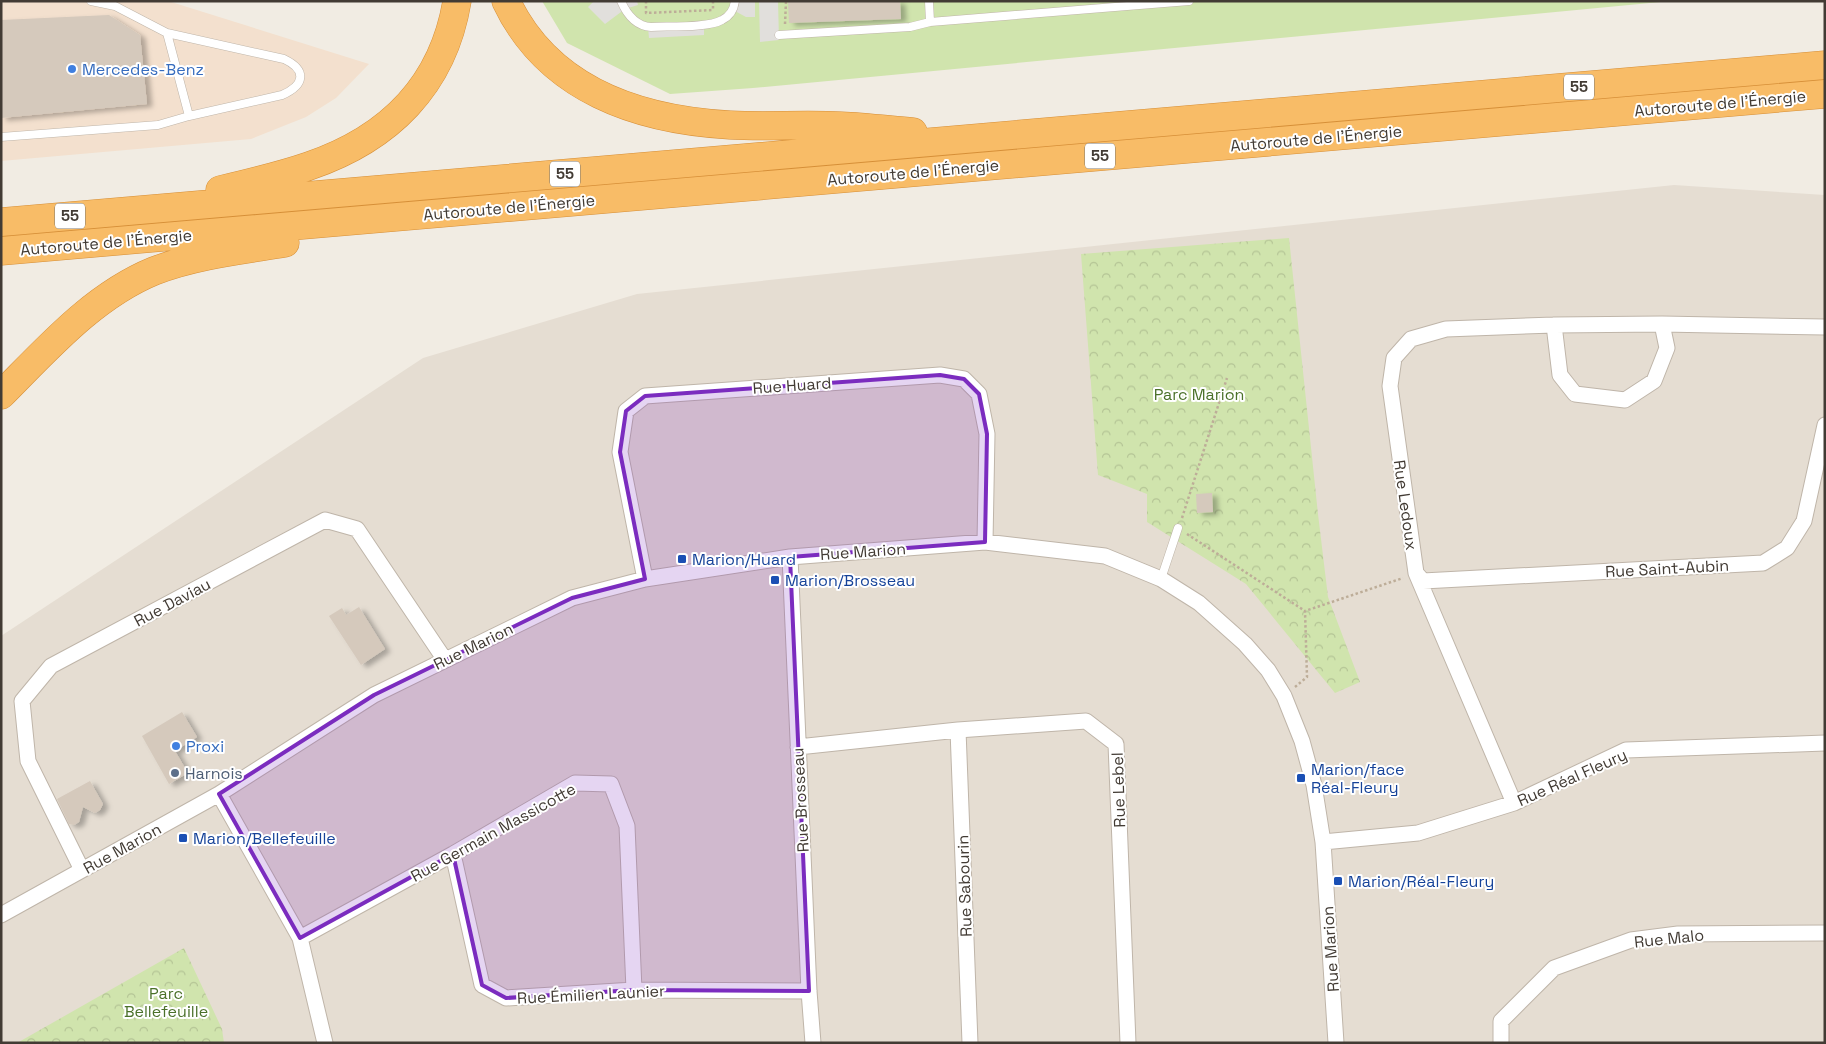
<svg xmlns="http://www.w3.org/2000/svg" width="1826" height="1044" font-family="'Space Grotesk',sans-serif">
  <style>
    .residential { fill: #e5ddd2 }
    .commercial { fill: #f3e0ce }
    .grass { fill: #d0e4ad }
    .park { fill: url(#park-crowns) }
    .parking { fill: #e1dfdc }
    .building { fill: #d5c9bc; filter: url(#shadow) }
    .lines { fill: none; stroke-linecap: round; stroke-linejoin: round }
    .service-casing { stroke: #bfb5a9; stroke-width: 9 }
    .minor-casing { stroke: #bfb5a9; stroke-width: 17 }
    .motorway-casing { stroke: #d68f38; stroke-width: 29 }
    .path { stroke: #bdad98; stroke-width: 2.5; stroke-dasharray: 2.5 2.5; stroke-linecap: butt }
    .service { stroke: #fff; stroke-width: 8 }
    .minor { stroke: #fff; stroke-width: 15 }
    .motorway { stroke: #f8bc67; stroke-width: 28 }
    .marked { fill: #7b2cbf; fill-opacity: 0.2; stroke: #7b2cbf; stroke-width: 4; stroke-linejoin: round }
    .shop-dot { fill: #3f7fe0; stroke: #fff; stroke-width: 2 }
    .transit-dot { fill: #1a4fb4; stroke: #fff; stroke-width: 2 }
    .service-dot { fill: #5c6f8a; stroke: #fff; stroke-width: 2 }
    .labels { text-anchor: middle; stroke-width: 4; stroke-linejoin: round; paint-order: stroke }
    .shield { fill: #fff; stroke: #7b7671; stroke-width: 1 }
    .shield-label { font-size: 15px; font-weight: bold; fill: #423b34 }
    .shop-label { font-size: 16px; fill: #366cbe; stroke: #fff; text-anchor: start }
    .street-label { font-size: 16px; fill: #423b34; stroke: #fff }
    .park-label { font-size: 16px; fill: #4b712a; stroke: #fff }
    .transit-label { font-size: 16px; fill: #164399; stroke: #fff; text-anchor: start }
    .service-label { font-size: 16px; fill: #4e5e75; stroke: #fff; text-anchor: start }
  </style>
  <defs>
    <pattern id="park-crowns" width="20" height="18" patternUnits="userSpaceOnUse" patternTransform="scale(1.25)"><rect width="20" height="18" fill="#d0e4ad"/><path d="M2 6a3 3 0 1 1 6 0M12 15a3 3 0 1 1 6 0" fill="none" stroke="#b4c495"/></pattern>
    <filter id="shadow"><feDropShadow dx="5.5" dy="3" stdDeviation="2.5" flood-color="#0004"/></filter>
  </defs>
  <rect width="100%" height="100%" fill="#f1ece3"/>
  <path class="residential" d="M1674 185 1825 195V1043H1V636L423 358 637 294Z"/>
  <path class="commercial" d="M1 1H168L369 64 336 98 306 117 251 139 1 161Z"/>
  <path class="grass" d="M542 1H1671L753 88 670 94 567 43Z"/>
  <path class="park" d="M1289 238 1318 514 1328 597 1360 682 1335 693 1246 584 1147 522V494L1098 475 1081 254Z
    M184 948 222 1029 224 1043H17Z"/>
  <path class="parking" d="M594 1H637L638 5 625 9 605 24 588 7Z
    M735 1H755V17H746L733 10Z
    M759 1H778L779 40 760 42Z
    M704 24V35L649 38 648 27Z"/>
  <path class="building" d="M788 1H900L901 19 789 23Z
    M109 15 140 35 147 104 1 118V20Z
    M1212 493 1213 512 1197 513 1196 494Z
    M359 607 385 649 361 665 329 616 342 608 346 615Z
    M182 712 197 737 175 751 188 773 169 784 142 736Z
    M90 781 103 804 100 810 95 813 83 807 79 822 74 825 69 824 57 799Z"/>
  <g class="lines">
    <defs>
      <path id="service" d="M621 1C627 15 636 26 651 27 668 26 709 28 722 20 730 16 734 9 735 1
        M929 1 930 22
        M167 33 284 59C307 70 305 85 282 95L189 116
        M779 35 910 27 930 22 1189 1
        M1 137 158 125 189 116 167 33 115 6 91 1
        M1161 579 1178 528"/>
      <path id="minor" d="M1554 325 1560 375 1575 394 1625 400 1654 381 1667 348 1662 324
        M790 557 809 991 813 1043
        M1416 573 1423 581 1763 563 1787 548 1804 521 1825 425
        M645 579 620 452 626 411 645 396 940 375 964 379 979 394 987 434 985 542
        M958 730 970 1043
        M798 747 958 730 1086 721 1116 744 1128 1043
        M219 794 300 938 325 1043
        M1514 803 1416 573 1390 386 1394 358 1411 339 1446 329 1554 325 1662 324 1825 327
        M1323 842 1418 833 1514 803 1626 750 1825 743
        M453 854 482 985 506 998 634 990 809 991
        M82 870 28 761 22 701 51 666 325 520 357 529 445 660
        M1 915 219 794 374 695 572 598 645 579 790 557 985 542 1105 556 1161 579 1199 603 1245 644 1268 670 1284 696 1302 741 1314 785 1323 842 1336 1043
        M300 938 453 854 575 783 611 784 627 826 634 990
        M1501 1043V1021L1554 968 1631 940 1678 934 1825 933"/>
      <path id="motorway" d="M506 1C548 90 639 120 730 125 767 127 804 124 841 126 865 127 889 130 913 132
        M220 190C250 183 280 176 309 166 388 139 443 86 457 1
        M1 222 1825 65
        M1 251 1825 94
        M1 395C47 349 93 296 154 271 195 255 242 250 285 243"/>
    </defs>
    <use href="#service" class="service-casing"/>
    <use href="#minor" class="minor-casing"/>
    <use href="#motorway" class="motorway-casing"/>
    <path class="path" d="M646 1V13L713 10
      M713 1V10
      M785 24 786 1
      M1182 518 1227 378
      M1187 534 1305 611
      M1295 687 1307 677 1305 611 1403 578"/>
    <use href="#service" class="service"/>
    <use href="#minor" class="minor"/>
    <use href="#motorway" class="motorway"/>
  </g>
  <path class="marked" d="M940 375 964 379 979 394 987 434 985 542 790 557 809 991 634 990 506 998 482 985 453 854 300 938 219 794 374 695 572 598 645 579 620 452 626 411 645 396Z"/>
  <g class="shop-dot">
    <circle cx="72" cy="69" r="5"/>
    <circle cx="176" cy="746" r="5"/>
  </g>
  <g class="transit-dot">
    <rect x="677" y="554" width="10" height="10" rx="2.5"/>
    <rect x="770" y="575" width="10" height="10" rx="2.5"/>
    <rect x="1296" y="773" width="10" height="10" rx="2.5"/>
    <rect x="178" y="833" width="10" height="10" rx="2.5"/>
    <rect x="1333" y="876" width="10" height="10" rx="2.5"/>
  </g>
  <circle class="service-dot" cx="175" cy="773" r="5"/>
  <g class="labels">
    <g class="shield">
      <rect x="1564" y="74.5" width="30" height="25" rx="4"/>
      <rect x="1085" y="143.5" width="30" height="25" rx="4"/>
      <rect x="550" y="161.5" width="30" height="25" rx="4"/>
      <rect x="55" y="203.5" width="30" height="25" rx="4"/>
    </g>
    <g class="shield-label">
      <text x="1579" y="92">55</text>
      <text x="1100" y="161">55</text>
      <text x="565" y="179">55</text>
      <text x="70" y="221">55</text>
    </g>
    <g class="shop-label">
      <text x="82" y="75">Mercedes-Benz</text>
      <text x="186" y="752">Proxi</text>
    </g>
    <g class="street-label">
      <text transform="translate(1720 103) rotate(-5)" y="6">Autoroute de l'Énergie</text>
      <text transform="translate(1316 138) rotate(-5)" y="6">Autoroute de l'Énergie</text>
      <text transform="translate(913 172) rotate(-5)" y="6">Autoroute de l'Énergie</text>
      <text transform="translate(509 207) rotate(-5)" y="6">Autoroute de l'Énergie</text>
      <text transform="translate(106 242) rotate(-5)" y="6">Autoroute de l'Énergie</text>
      <text transform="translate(792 385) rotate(-4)" y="6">Rue Huard</text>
      <text transform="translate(1406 505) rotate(82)" y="6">Rue Ledoux</text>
      <text transform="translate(863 551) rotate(-4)" y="6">Rue Marion</text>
      <text transform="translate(1667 568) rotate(-3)" y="6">Rue Saint-Aubin</text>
      <text transform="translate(172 602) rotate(-28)" y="6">Rue Daviau</text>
      <text transform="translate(473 646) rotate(-26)" y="6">Rue Marion</text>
      <text transform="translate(1572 777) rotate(-24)" y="6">Rue Réal Fleury</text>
      <text transform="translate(1118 790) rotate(-92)" y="6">Rue Lebel</text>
      <text transform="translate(800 800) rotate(-93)" y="6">Rue Brosseau</text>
      <text transform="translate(493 832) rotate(-29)" y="6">Rue Germain Massicotte</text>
      <text transform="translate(122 848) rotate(-29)" y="6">Rue Marion</text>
      <text transform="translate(964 886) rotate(-92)" y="6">Rue Sabourin</text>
      <text transform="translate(1669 938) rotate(-6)" y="6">Rue Malo</text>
      <text transform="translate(1330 949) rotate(-94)" y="6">Rue Marion</text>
      <text transform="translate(591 994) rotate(-3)" y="6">Rue Émilien Launier</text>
    </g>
    <g class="park-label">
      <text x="1199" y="400">Parc Marion</text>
      <text x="166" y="999">Parc<tspan x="166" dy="18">Bellefeuille</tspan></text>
    </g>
    <g class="transit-label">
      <text x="692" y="565">Marion/Huard</text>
      <text x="785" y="586">Marion/Brosseau</text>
      <text x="1311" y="775">Marion/face<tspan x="1311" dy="18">Réal-Fleury</tspan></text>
      <text x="193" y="844">Marion/Bellefeuille</text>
      <text x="1348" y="887">Marion/Réal-Fleury</text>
    </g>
    <g class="service-label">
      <text x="185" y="779">Harnois</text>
    </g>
  </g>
  <rect width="1826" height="1044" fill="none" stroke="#423b34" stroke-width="5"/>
</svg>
